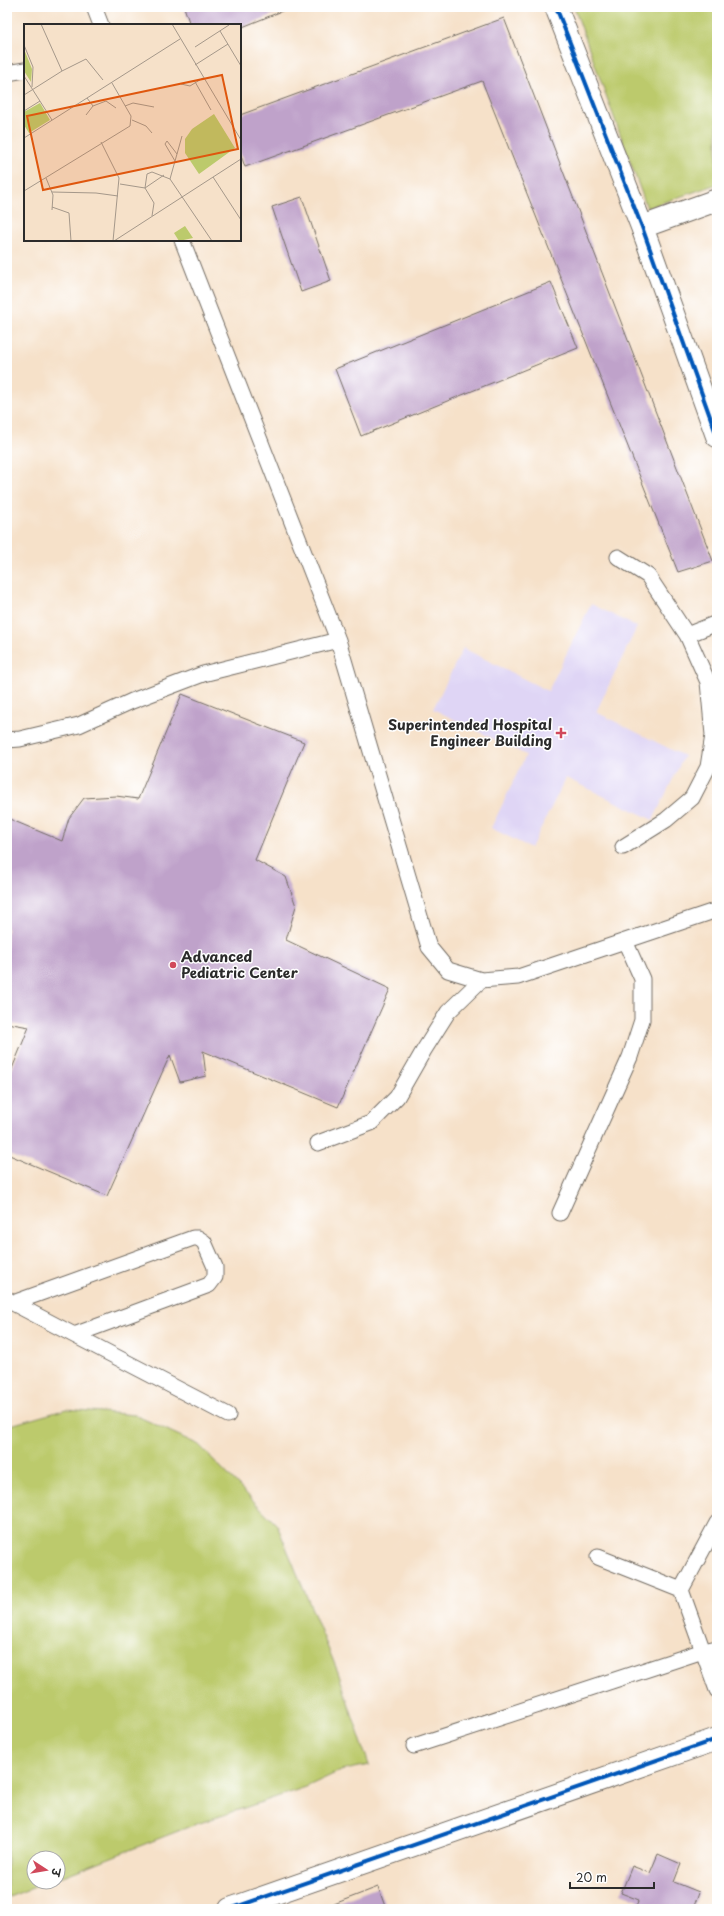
<svg xmlns="http://www.w3.org/2000/svg" width="724" height="1916" font-family="'Playpen Sans','Playpen Sans Deva',sans-serif">
  <style>
    .built { fill: #dfd5f5 }
    .green { fill: #bcca6c; stroke: #747a4c }
    .building { fill: #bfa2ca }
    .lines { fill: none; stroke-linecap: round; stroke-linejoin: round }
    .lane-casing { stroke: #726b62; stroke-width: 17 }
    .street-casing { stroke: #726b62; stroke-width: 24 }
    .lane { stroke: #fff; stroke-width: 15 }
    .street { stroke: #fff; stroke-width: 22 }
    .cycleway-casing { stroke: #fff; stroke-width: 6 }
    .cycleway { stroke: #0057b8; stroke-width: 4 }
    .poi-dot { fill: #d1495b; stroke: #fff; stroke-width: 1.5 }
    .labels { text-anchor: middle; stroke-width: 3; stroke-linejoin: round; paint-order: stroke }
    .poi-label { font-size: 14px; font-weight: bold; fill: #2b2b2b; stroke: #fff; text-anchor: end }
    .inset-road { fill: none; stroke: #a5988a; stroke-width: 1 }
    .view { fill: #df570e; fill-opacity: 0.15; stroke: #df570e; stroke-width: 2 }
    .inset-edge { fill: none; stroke: #2b2b2b; stroke-width: 2 }
  </style>
  <rect width="100%" height="100%" fill="#fff"/>
  <filter id="ink" filterUnits="userSpaceOnUse"><feTurbulence type="fractalNoise" baseFrequency=".025" numOctaves="2"/><feDisplacementMap in="SourceGraphic" scale="8" xChannelSelector="R" yChannelSelector="G"/><feConvolveMatrix kernelMatrix="1 2 1 2 8 2 1 2 1" color-interpolation-filters="sRGB"/></filter>
  <filter id="wash" filterUnits="userSpaceOnUse"><feTurbulence type="fractalNoise" baseFrequency=".012" numOctaves="4" result="noise"/><feDisplacementMap in="SourceGraphic" scale="16" xChannelSelector="R" yChannelSelector="G"/><feGaussianBlur stdDeviation="0.9" result="paint"/><feColorMatrix in="noise" values="0 0 0 0 0 0 0 0 0 0 0 0 0 0 0 0 0 1.4 0 .05"/><feComposite in="paint" operator="in"/></filter>
  <g filter="url(#wash)">
    <rect width="100%" height="100%" fill="#f6e1c9"/>
    <path class="built" d="M591 604 637 627 596 712 684 756 653 820 566 778 531 848 491 828 526 755 433 709 463 648 548 691Z"/>
    <path class="green" d="M574 7H717V184L647 208Z
      M67 1409 135 1415 199 1445 277 1525 338 1672 369 1765 340 1771 306 1787 191 1826 58 1878V1858H34V1882H47L9 1897 7 1894V1426Z"/>
    <g id="blocks">
      <path class="building" d="M184 7H292L240 28V25H190Z
        M504 18 713 561 678 572 482 81 245 167 240 153V115Z
        M302 197 331 281 301 292 272 207Z
        M551 282 578 348 361 436 335 369Z
        M182 694 304 742 255 860 286 877 296 906 286 940 390 989 338 1107 203 1051 206 1076 180 1082 170 1055 107 1196 7 1154V1081L29 1027 7 1023V818L62 841 69 818 84 798 116 796 138 799Z
        M658 1854 681 1864 674 1882 699 1892 693 1909H635L639 1900 621 1893 632 1866 650 1873Z
        M378 1887 386 1909H336L334 1904Z"/>
    </g>
  </g>
  <g filter="url(#ink)">
    <use href="#blocks" fill-opacity="0" stroke="#726b62" stroke-width="1"/>
    <g class="lines">
      <defs>
        <path id="lane" d="M94 7 101 25
          M7 73 25 70
          M182 240 338 640 429 947 448 970 481 980 518 977 717 910
          M618 557 648 576 687 635 717 623
          M7 740 20 739 79 725 132 701 203 674 338 640
          M623 847 666 820 692 798 708 767 713 735 708 682 687 635
          M318 1143 371 1123 397 1097 424 1050 448 1012 481 980
          M560 1213 630 1057 642 1020V979L625 941
          M7 1299 13 1303 74 1335 209 1285 215 1277V1267L204 1242 198 1238H193L13 1303
          M74 1335 228 1415
          M717 1523 681 1590 717 1690
          M598 1557 681 1590
          M414 1746 703 1651 717 1648"/>
        <path id="street" d="M556 7 642 227 717 436
          M642 227 717 200
          M230 1909 717 1739"/>
      </defs>
      <use href="#lane" class="lane-casing"/>
      <use href="#street" class="street-casing"/>
      <use href="#lane" class="lane"/>
      <use href="#street" class="street"/>
      <defs>
        <path id="cycleway" d="M556 7 642 227 717 436
          M230 1909 717 1739"/>
      </defs>
      <use href="#cycleway" class="cycleway-casing"/>
      <use href="#cycleway" class="cycleway"/>
    </g>
  </g>
  <g class="poi-dot">
    <path d="M559 727h4v4h4v4h-4v4h-4v-4h-4v-4h4z"/>
    <circle cx="173" cy="965" r="4"/>
  </g>
  <g class="labels">
    <g class="poi-label">
      <text x="552" y="730">Superintended Hospital<tspan x="552" dy="16">Engineer Building</tspan></text>
      <text x="181" y="962" text-anchor="start">Advanced<tspan x="181" dy="16">Pediatric Center</tspan></text>
    </g>
  </g>
  <g transform="translate(24 24)">
    <rect width="217" height="217" fill="#f6e1c9"/>
    <path d="M0 25 8 45 7 58 0 47ZM16 79 26 96 5 109 0 101V88ZM190 90 211 124 175 150 161 129V115L168 105ZM161 202 169 214 155 217 150 209Z" fill="#bcca6c"/>
    <path class="inset-road" d="M17 0 38 47M148 0 217 116M196 7 217 42M0 21 9 43 8 63M171 23 205 1M171 41 204 20M0 52 28 96M170 56 187 86M157 60 166 62 179 54M0 71 38 47 62 35 79 56M69 82 82 77 92 84M101 82 109 79 130 83M0 87 16 77M62 91 69 82 63 74M108 96 122 102 128 109M0 114 156 15M77 118 95 154 89 217M153 130 158 112M189 153 217 196M22 154 29 171 28 186M146 155 151 137 153 130 143 117 141 120 151 137M96 160 121 164 140 151M0 167 106 102 107 92 88 59M28 168 72 169 94 172M28 183 45 189 47 217M128 192 130 179 121 164 123 150 128 148 146 155 188 217M90 217 217 135"/>
    <path class="view" d="M198 51 214 125 19 166 3 92Z"/>
    <rect width="217" height="217" class="inset-edge"/>
  </g>
  <rect width="724" height="1916" fill="none" stroke="#fff" stroke-width="24"/>
  <g transform="translate(46 1870) rotate(102)"><circle r="19" fill="#ffffff" stroke="#aaaaaa"/>
  <path d="M0-3L7 15L0 10L-7 15Z" fill="#d1495b"/>
  <text y="-6" font-size="11" font-weight="bold" text-anchor="middle" fill="#2b2b2b">उ</text>
  </g>
  <path d="M570 1882v6h84v-6" fill="none" stroke="#2b2b2b" stroke-width="2"/>
  <text x="576" y="1882" font-size="12" fill="#2b2b2b" stroke="#ffffff" stroke-width="3" paint-order="stroke">20 m</text>
</svg>
